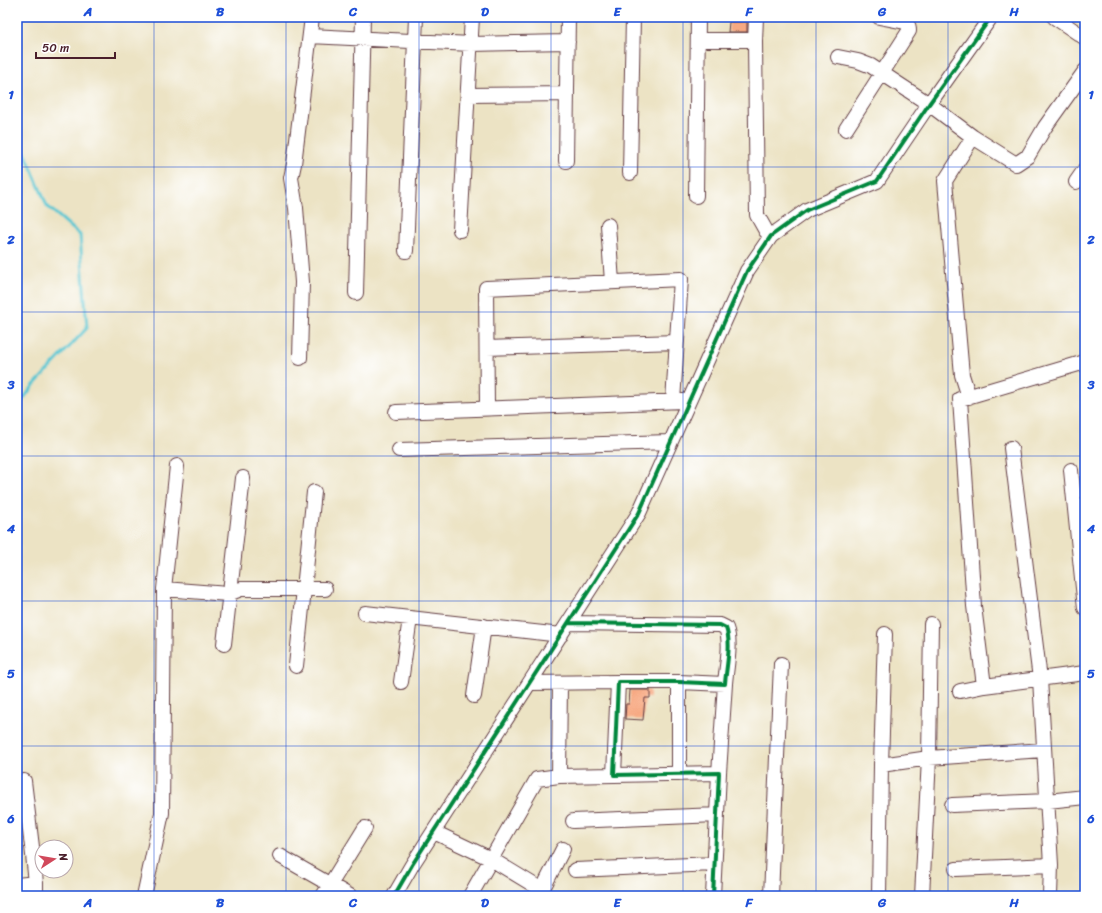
<svg xmlns="http://www.w3.org/2000/svg" width="1102" height="913" font-family="Sriracha,sans-serif">
  <style>
    .lines { fill: none; stroke-linecap: round; stroke-linejoin: round }
    .stream { stroke: #5bc7d3; stroke-width: 3 }
    .building { fill: #f7a982 }
    .minor-casing { stroke: #623c42; stroke-width: 16 }
    .minor { stroke: #fff; stroke-width: 14 }
    .cycleway-casing { stroke: #fff; stroke-width: 6 }
    .cycleway { stroke: #00873e; stroke-width: 4 }
    .grid { fill: none; stroke: #1d4ed8; stroke-width: 1; stroke-opacity: 0.55 }
    .neatline { fill: none; stroke: #1d4ed8; stroke-width: 1.5 }
    .grid-label { font-size: 13px; text-anchor: middle; font-weight: bold; fill: #1d4ed8 }
  </style>
  <rect width="100%" height="100%" fill="#fff"/>
  <filter id="ink" filterUnits="userSpaceOnUse"><feTurbulence type="fractalNoise" baseFrequency=".025" numOctaves="2"/><feDisplacementMap in="SourceGraphic" scale="8" xChannelSelector="R" yChannelSelector="G"/><feConvolveMatrix kernelMatrix="1 2 1 2 8 2 1 2 1" color-interpolation-filters="sRGB"/></filter>
  <filter id="wash" filterUnits="userSpaceOnUse"><feTurbulence type="fractalNoise" baseFrequency=".012" numOctaves="4" result="noise"/><feDisplacementMap in="SourceGraphic" scale="16" xChannelSelector="R" yChannelSelector="G"/><feGaussianBlur stdDeviation="0.9" result="paint"/><feColorMatrix in="noise" values="0 0 0 0 0 0 0 0 0 0 0 0 0 0 0 0 0 1.4 0 .05"/><feComposite in="paint" operator="in"/></filter>
  <g filter="url(#wash)">
    <rect width="100%" height="100%" fill="#ece3c4"/>
    <g class="lines">
      <path class="stream" d="M17 133 47 206 80 235 87 328 34 385 17 407"/>
    </g>
    <g id="blocks">
      <path class="building" d="M729 22H747V32H728Z
        M630 690H650V698H645L643 720 625 719 626 704H629Z"/>
    </g>
  </g>
  <g filter="url(#ink)">
    <use href="#blocks" fill-opacity="0" stroke="#623c42" stroke-width="1"/>
    <g class="lines">
      <defs>
        <path id="minor" d="M756 17 755 42 757 215 766 231 771 236
          M1054 17 1085 38
          M310 36 471 44 568 42
          M698 40H755
          M838 57 858 61 871 66 929 104 973 137 1016 164 1028 156 1045 127 1085 71
          M468 95 567 94
          M846 129 909 31C909 27 909 25 905 22L879 17
          M566 161 568 17
          M630 173 633 17
          M1076 182 1085 169
          M696 196 698 17
          M608 225 612 282
          M460 230 472 17
          M406 251 416 17
          M356 293 363 17
          M487 348 677 342
          M300 358 302 282 296 208 291 178 294 164 312 17
          M969 397 962 375 945 181 973 137
          M487 408 486 288 681 279 673 401
          M396 412 683 401
          M1011 448 1040 679 1051 865
          M399 450 670 442
          M1071 470 1085 608
          M164 589 228 594 241 589H325
          M365 613 561 635
          M569 623 720 625 726 628C732 644 726 668 725 684L679 682H618L614 775 719 773 713 896
          M224 644 243 478
          M296 666 314 492
          M401 682 410 618
          M530 683 618 682
          M984 686 974 606 960 399 1085 362
          M960 691 984 686 1085 673
          M474 696 484 626
          M881 765 929 758 931 624
          M719 773 725 684
          M679 774V682
          M559 776 614 775
          M17 782 24 781 33 855 36 883
          M952 805 1048 801 1085 797
          M573 821 717 815
          M434 832 491 859 542 890
          M280 856 350 896
          M956 869 1051 865 1050 896
          M575 870 714 864
          M17 885 36 883V896
          M144 896 162 813 164 589 177 466
          M323 896 365 828
          M394 896 412 865 639 513 747 271 771 236 807 210 877 181 929 104 991 17
          M470 896 537 779 559 776 560 683
          M539 896 563 849
          M771 896 781 664
          M879 896 881 765 885 634
          M922 896 929 758 1044 750"/>
      </defs>
      <use href="#minor" class="minor-casing"/>
      <use href="#minor" class="minor"/>
      <defs>
        <path id="cycleway" d="M569 623 720 625 726 628C732 644 726 668 725 684L679 682H618L614 775 719 773 713 896
          M394 896 412 865 639 513 747 271 771 236 807 210 877 181 929 104 991 17"/>
      </defs>
      <use href="#cycleway" class="cycleway-casing"/>
      <use href="#cycleway" class="cycleway"/>
    </g>
  </g>
  <path class="grid" d="M154 17V896M286 17V896M419 17V896M551 17V896M683 17V896M816 17V896M948 17V896M17 167H1085M17 312H1085M17 456H1085M17 601H1085M17 746H1085"/>
  <rect width="1102" height="913" fill="none" stroke="#fff" stroke-width="44"/>
  <g transform="translate(54 859) rotate(78)"><circle r="19" fill="#ffffff" stroke="#b7a5aa"/>
  <path d="M0-3L7 15L0 10L-7 15Z" fill="#d1495b"/>
  <text y="-6" font-size="11" font-weight="bold" text-anchor="middle" fill="#4a1f2b">N</text>
  </g>
  <path d="M36 52v6h79v-6" fill="none" stroke="#4a1f2b" stroke-width="2"/>
  <text x="42" y="52" font-size="12" fill="#4a1f2b" stroke="#ffffff" stroke-width="3" paint-order="stroke">50 m</text>
  <rect x="22" y="22" width="1058" height="869" class="neatline"/>
  <g class="grid-label">
    <text x="88" y="16">A</text>
    <text x="220" y="16">B</text>
    <text x="353" y="16">C</text>
    <text x="485" y="16">D</text>
    <text x="617" y="16">E</text>
    <text x="749" y="16">F</text>
    <text x="882" y="16">G</text>
    <text x="1014" y="16">H</text>
    <text x="11" y="99">1</text>
    <text x="1091" y="99">1</text>
    <text x="11" y="244">2</text>
    <text x="1091" y="244">2</text>
    <text x="11" y="389">3</text>
    <text x="1091" y="389">3</text>
    <text x="11" y="533">4</text>
    <text x="1091" y="533">4</text>
    <text x="11" y="678">5</text>
    <text x="1091" y="678">5</text>
    <text x="11" y="823">6</text>
    <text x="1091" y="823">6</text>
    <text x="88" y="907">A</text>
    <text x="220" y="907">B</text>
    <text x="353" y="907">C</text>
    <text x="485" y="907">D</text>
    <text x="617" y="907">E</text>
    <text x="749" y="907">F</text>
    <text x="882" y="907">G</text>
    <text x="1014" y="907">H</text>
  </g>
</svg>
